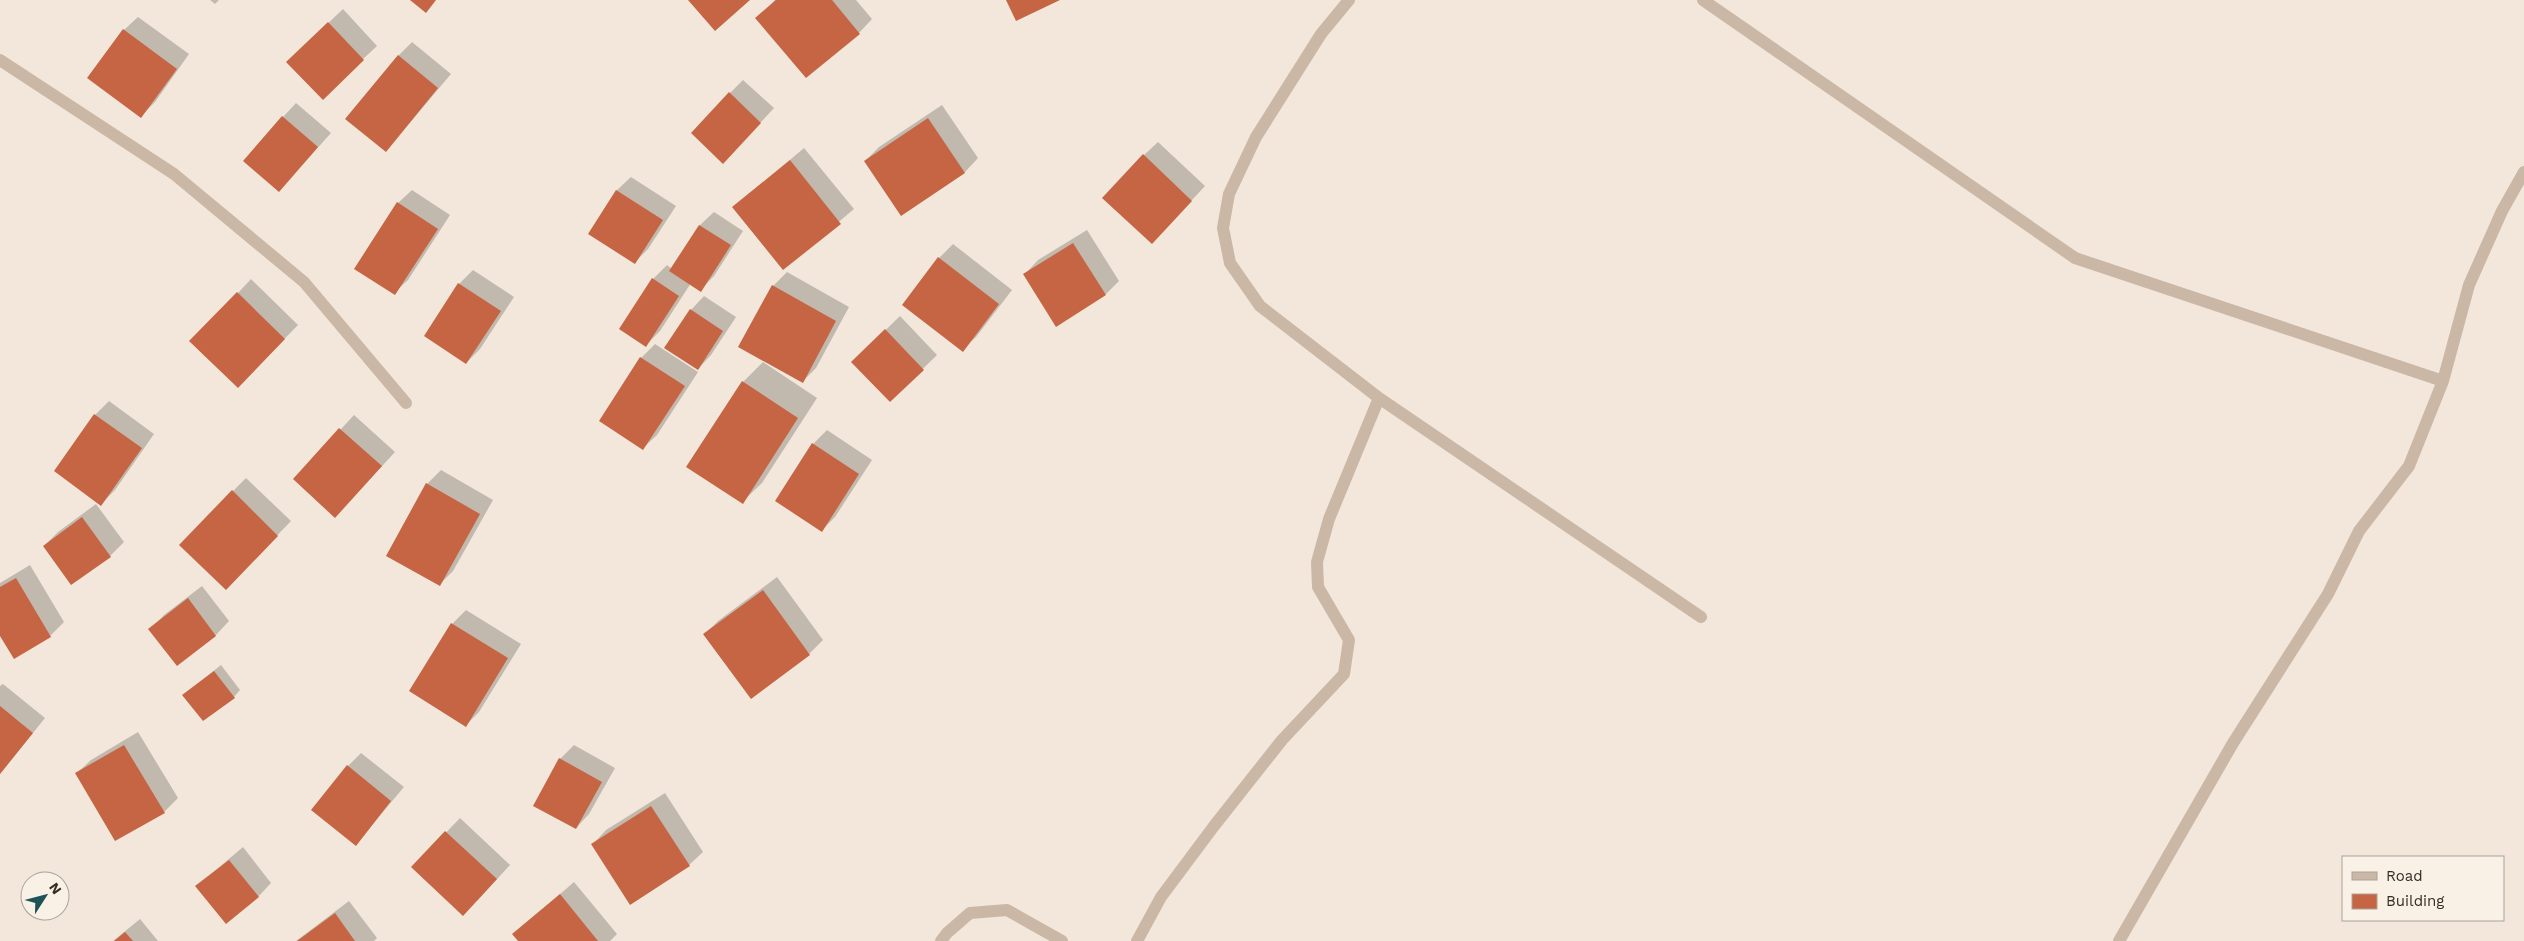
<svg xmlns="http://www.w3.org/2000/svg" width="2524" height="941" font-family="'Work Sans',sans-serif">
  <style>
    .shadow { fill: #0003 }
    .building { fill: #c66544 }
    .lines { fill: none; stroke-linecap: round; stroke-linejoin: round }
    .minor { stroke: #cab7a6; stroke-width: 12 }
  </style>
  <rect width="100%" height="100%" fill="#f2e7da"/>
  <path class="shadow" d="M210 0H219L215 4Z
    M775 0H856L872 19 859 33 757 18Z
    M343 9 377 46 363 59 302 48Z
    M138 17 189 54 155 102 141 116 124 30Z
    M412 42 451 74 386 151 398 56Z
    M743 80 774 108 737 148 730 93Z
    M296 103 331 133 279 191 283 117Z
    M942 105 978 158 965 172 901 214 865 161 879 147Z
    M1158 142 1205 186 1165 229 1144 155Z
    M804 148 854 209 783 269 734 207Z
    M631 177 676 206 648 249 634 263 589 233 617 190Z
    M412 190 450 215 408 280 394 293 398 203Z
    M714 212 743 231 714 276 700 290 691 283 660 331 646 345 621 328 653 279 667 265 672 269 700 225Z
    M1087 230 1119 281 1106 294 1057 325 1025 274 1038 260Z
    M953 244 1012 290 976 337 962 350 903 305 939 258Z
    M473 270 514 297 480 349 466 363 425 335 459 284Z
    M787 272 849 307 816 368 802 382 773 286Z
    M251 279 298 325 251 373 238 293Z
    M704 296 736 317 711 355 698 369 691 310Z
    M900 316 937 355 890 401 853 362Z
    M655 344 698 372 657 435 643 448 600 420 641 358Z
    M763 362 817 398 762 483 742 502 743 382Z
    M109 401 154 434 115 490 101 504 95 415Z
    M354 415 395 452 349 502 295 479Z
    M827 430 872 460 835 517 822 530 813 444Z
    M441 470 493 500 453 571 439 585 427 484Z
    M246 478 291 521 239 575 233 491Z
    M96 504 124 542 110 556 72 584 44 546 58 532Z
    M30 565 64 622 50 636 14 657 0 634V583Z
    M777 577 823 640 809 654 751 698 704 635 718 621Z
    M202 586 229 621 216 635 177 664 150 629 164 615Z
    M466 610 521 644 479 712 466 725 452 624Z
    M221 665 240 690 234 697 191 689Z
    M3 684 45 718 0 774V686Z
    M138 732 178 798 164 812 77 773 91 760Z
    M574 745 615 768 589 814 576 828 560 759Z
    M361 753 404 787 356 844 348 766Z
    M665 793 703 852 689 865 593 844 606 830Z
    M460 818 510 865 477 901 413 867Z
    M243 847 271 883 258 897 197 886Z
    M574 882 617 934 610 941H520L514 934Z
    M349 901 377 938 374 941H296Z
    M140 919 158 941H113Z"/>
  <path class="building" d="M410 0H436L426 13Z
    M688 0H750L715 31Z
    M776 0H832L860 34 806 78 755 18Z
    M1006 0H1060L1016 21Z
    M328 22 364 60 323 100 286 62Z
    M123 29 177 69 141 118 87 78Z
    M398 55 438 88 386 152 345 119Z
    M729 92 761 123 723 164 691 133Z
    M282 116 318 147 279 192 243 161Z
    M928 118 965 173 901 216 864 161Z
    M1143 154 1192 201 1152 244 1102 198Z
    M790 160 841 224 783 270 732 207Z
    M616 190 663 220 635 264 588 234Z
    M397 202 438 229 395 295 354 269Z
    M699 225 731 245 701 292 669 271Z
    M1073 243 1106 295 1056 327 1023 274Z
    M938 257 999 304 963 352 902 305Z
    M652 278 679 296 646 347 619 329Z
    M458 283 501 311 466 364 424 336Z
    M772 285 836 321 803 383 738 347Z
    M237 292 285 339 238 388 189 341Z
    M690 309 723 331 698 370 664 348Z
    M885 329 924 370 890 402 851 362Z
    M640 357 685 386 643 450 599 421Z
    M742 381 798 418 743 504 686 467Z
    M94 414 142 448 101 506 54 471Z
    M339 428 382 466 335 518 293 479Z
    M812 443 859 474 822 532 775 501Z
    M426 483 480 514 440 586 386 556Z
    M232 490 278 536 226 590 179 545Z
    M82 517 111 557 71 585 43 546Z
    M16 578 51 637 14 659 0 636V587Z
    M763 590 810 655 751 699 703 634Z
    M188 598 216 636 177 666 148 629Z
    M451 623 508 658 466 727 409 691Z
    M214 671 235 698 203 721 182 695Z
    M0 706 33 733 0 774Z
    M124 745 165 813 115 841 75 773Z
    M559 758 602 782 576 829 533 806Z
    M347 765 391 801 356 846 311 810Z
    M651 806 690 866 630 905 591 844Z
    M445 831 497 879 463 916 411 867Z
    M229 860 259 897 226 924 195 886Z
    M560 894 598 941H518L512 934Z
    M335 913 355 941H297Z
    M125 932 133 941H114Z"/>
  <g class="lines">
    <path class="minor" d="M1703 0 2075 258 2443 381
      M0 60 174 174 304 282 406 403
      M1379 398 1701 617
      M941 941 947 933 970 913 1007 910 1062 941
      M1137 941 1161 897 1214 826 1282 740 1344 674 1349 640 1318 587 1317 562 1329 519 1379 398 1260 306 1230 263 1223 228 1229 194 1256 137 1321 34 1349 0
      M2119 941 2233 743 2328 594 2359 531 2409 466 2443 381 2469 285 2502 211 2524 172"/>
  </g>
  <rect x="2342" y="856" width="162" height="65" fill="#f9f1e6" stroke="#aba29a"/>
  <rect x="2352" y="872" width="25" height="8" fill="#cab7a6" stroke="#aba29a"/>
  <text x="2386" y="881" font-size="15" fill="#362c27">Road</text>
  <rect x="2352" y="894" width="25" height="15" fill="#c66544" stroke="#aba29a"/>
  <text x="2386" y="906" font-size="15" fill="#362c27">Building</text>
  <g transform="translate(45 896) rotate(54)"><circle r="24" fill="#f9f1e6" stroke="#aba29a"/>
  <path d="M0-4L9 19L0 12L-9 19Z" fill="#1d5257"/>
  <text y="-8" font-size="14" font-weight="bold" text-anchor="middle" fill="#362c27">N</text>
  </g>
</svg>
